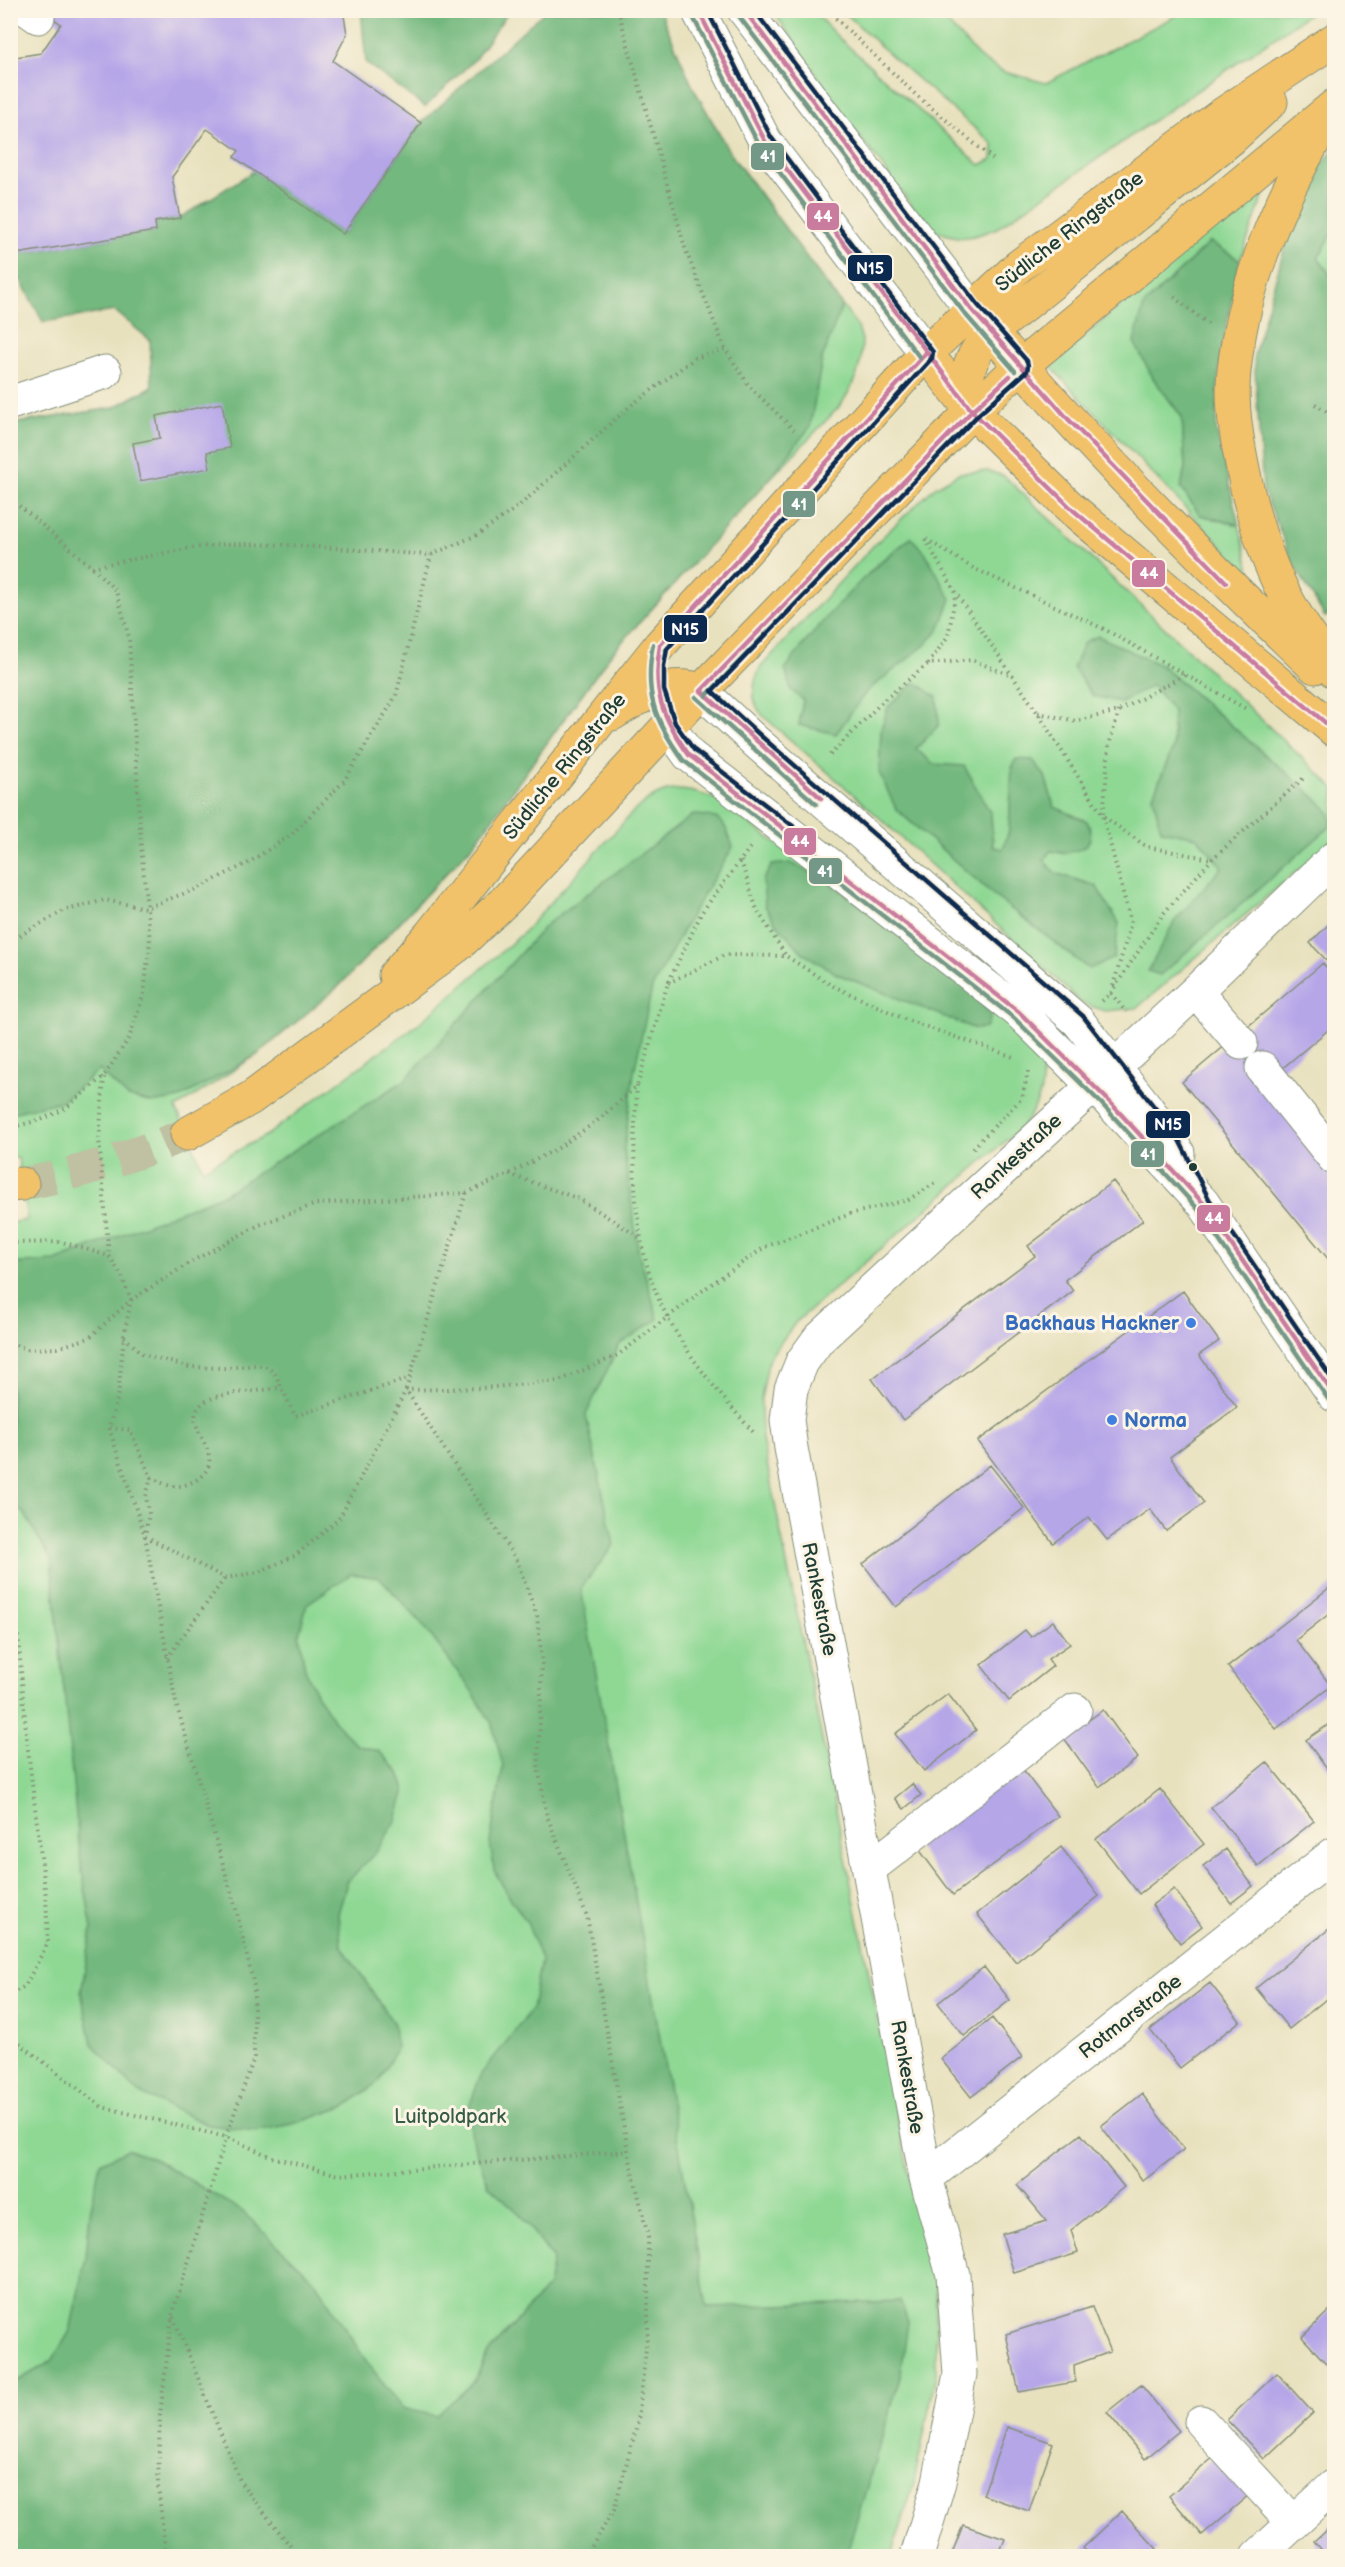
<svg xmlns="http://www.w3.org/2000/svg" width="1345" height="2567" font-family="'Balsamiq Sans',sans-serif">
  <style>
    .green { fill: #8fd894; stroke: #578a64; stroke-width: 1.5; fill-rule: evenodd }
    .forest { fill: #73b87e; stroke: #497a59; stroke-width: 1.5 }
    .building { fill: #b5a6e8 }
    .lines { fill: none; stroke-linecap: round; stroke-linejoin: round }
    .major-tunnel { stroke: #c0c0a2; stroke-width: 33; stroke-dasharray: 33 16; stroke-linecap: butt }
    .minor-casing { stroke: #848f79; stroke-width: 35 }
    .major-casing { stroke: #848f79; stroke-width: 35 }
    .path { stroke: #848f79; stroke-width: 4; stroke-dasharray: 1.5 4.5; stroke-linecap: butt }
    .minor { stroke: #fff; stroke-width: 33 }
    .major { stroke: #f2c26a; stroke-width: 33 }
    .bus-1-casing { stroke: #fcf5e5; stroke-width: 9 }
    .bus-2-casing { stroke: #fcf5e5; stroke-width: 9 }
    .bus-3-casing { stroke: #fcf5e5; stroke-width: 9 }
    .bus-1 { stroke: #c97c9e; stroke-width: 4.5 }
    .bus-2 { stroke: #749888; stroke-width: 4.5 }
    .bus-3 { stroke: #0c294f; stroke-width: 4.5 }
    .bus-dot { fill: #1f3d34; stroke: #fcf5e5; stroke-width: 2 }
    .shop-dot { fill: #3f7fe0; stroke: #fcf5e5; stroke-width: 2 }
    .labels { text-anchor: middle; stroke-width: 6; stroke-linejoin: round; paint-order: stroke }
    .street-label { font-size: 20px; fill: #1f3d34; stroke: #fcf5e5 }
    .shop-label { font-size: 20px; font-weight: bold; fill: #366cbe; stroke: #fcf5e5; text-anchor: end }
    .park-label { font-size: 20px; fill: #355c47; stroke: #fcf5e5 }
    .line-badge { stroke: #fcf5e5; stroke-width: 2 }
    .badge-label { font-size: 16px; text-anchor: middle; font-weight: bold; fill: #fff }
  </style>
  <rect width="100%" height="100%" fill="#fcf5e5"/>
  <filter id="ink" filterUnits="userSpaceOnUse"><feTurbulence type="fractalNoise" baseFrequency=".0167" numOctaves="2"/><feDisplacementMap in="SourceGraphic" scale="12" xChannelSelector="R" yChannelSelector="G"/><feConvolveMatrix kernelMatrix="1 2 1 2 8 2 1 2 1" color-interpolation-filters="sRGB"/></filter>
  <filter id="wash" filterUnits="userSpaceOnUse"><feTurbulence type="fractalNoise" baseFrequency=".008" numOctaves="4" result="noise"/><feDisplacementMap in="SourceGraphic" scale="24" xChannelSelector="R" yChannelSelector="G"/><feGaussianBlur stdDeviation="1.35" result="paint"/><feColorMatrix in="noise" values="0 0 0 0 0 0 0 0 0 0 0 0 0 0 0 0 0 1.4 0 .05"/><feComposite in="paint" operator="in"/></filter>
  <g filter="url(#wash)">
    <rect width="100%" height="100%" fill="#e8e1be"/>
    <path class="green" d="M773 11H813L837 36 980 165 992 159 993 144 890 55 843 11H936L981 59 1004 72 1046 83 1185 11H1313L997 228C968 240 959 241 929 228L854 129Z
      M693 87 730 153 858 327 862 340 861 359 855 381 841 405 766 483 611 654 474 844 339 986 257 1055 176 1108 203 1169 267 1135 418 1024 522 934 632 813C663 786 675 785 713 798L925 949 1039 1052C1046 1085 1042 1099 1023 1126L796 1322 769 1358 761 1399 762 1439 910 2179 936 2276V2375L914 2483 892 2556H11L10 1223 27 1220 18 1158H11V424L113 408Z
      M1260 187 1265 191 1240 260 1209 243 1144 305 1153 378 1182 417 1185 467 1181 488 1213 519 1239 525 1252 578 1050 366 1253 190Z
      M1334 231V280L1318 258Z
      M988 471 1004 476 1334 788V839L1137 1008 1105 1011 1082 1003 861 801 763 716C750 701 752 686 760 668L874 545 935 487 959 473ZM911 538 925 645 866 692 836 734 799 725 803 700 801 647 878 563ZM1162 666 1320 802 1174 922 1223 867 1197 837 1153 796 1173 748V711L1153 685 1121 702 1093 696ZM915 682V749L991 814 993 847 1003 849 1009 831 1012 768 1016 760 1045 776 1054 807 1086 821 1065 854 1050 851 1044 860 1055 873 1097 886 1089 969 997 898 896 809Z"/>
    <path class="forest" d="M361 11V10L509 11 475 59 425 107 366 63Z
      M545 11H660L693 87 730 153 842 306 822 359 810 427 766 483 611 654 474 844 339 986 257 1055 180 1098 152 1103 128 1097 99 1070 62 1101 11 1113V424L113 408 152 388 150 340 115 311 43 322 11 262V255L156 231 155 222 180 218 254 171 343 234 421 123Z
      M1334 149V231L1318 258 1334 280V560L1328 561 1334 598V613L1325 617 1293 563 1263 490 1254 355 1287 239 1312 176Z
      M1210 242 1240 260 1220 358 1216 429 1239 525 1200 515 1181 488 1185 467 1182 417 1153 378 1134 342 1144 305Z
      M911 538 925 552 951 599 939 630 925 645 866 692 836 734 799 725 803 700 791 690 785 669C821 620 863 574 911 538Z
      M1098 636 1162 666 1320 802 1330 813 1332 825 1160 975 1148 971 1174 922 1222 867 1197 837 1161 830 1153 796 1173 748V711L1153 685 1121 702 1093 696 1073 668 1084 642Z
      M915 682 937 697 939 725 916 749 934 764 964 766 991 814 993 847 1003 849 1009 831 1012 769 1016 759 1033 760 1045 776 1054 807 1087 821C1100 850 1072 855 1050 851L1044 860 1055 873 1096 886 1119 923 1114 958 1089 969 997 898 896 809 879 772 881 729 888 707Z
      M693 815C724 816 723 820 733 847L694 910 652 988 634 1072 624 1149 638 1250 658 1319 619 1345 586 1415 614 1545 581 1588 707 2307 900 2301 908 2321 901 2374 846 2556H11V2381L19 2380 52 2361 70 2331 86 2257 90 2213 100 2163 128 2149 156 2160 242 2211 315 2281 364 2358 402 2408 436 2416 473 2383 488 2353 548 2286 553 2259 520 2214 489 2186 472 2139 469 2107 481 2074 532 2009 541 1960 527 1922 508 1895 494 1870 490 1842 503 1766 492 1724 472 1691 423 1625 380 1578 351 1574 307 1604 299 1634 305 1669 317 1695 334 1721 357 1745 379 1751 399 1773 405 1790 395 1823 375 1853 347 1882 338 1914 341 1945 394 2024 396 2049 379 2081 346 2106 296 2123 258 2131 208 2125 139 2093 92 2044 81 1992 92 1929 81 1865 51 1559 24 1513 11 1504V1264L55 1261 224 1194 404 1081 547 924Z
      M790 863 823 877 971 991 991 1015 986 1028 975 1029 837 974 803 953 775 922 765 906 763 880 772 865Z"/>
    <g id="blocks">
      <path class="building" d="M56 10H343L347 34 333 61 421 123 343 234 234 157 239 151 207 129 172 177 180 218 155 222 156 231 10 255V58L41 53 61 24 51 17Z
        M222 403 230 448 207 452 210 468 140 481 133 443 160 438 156 416Z
        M1331 922 1334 925V968L1310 943Z
        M1323 963 1334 977V1025L1278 1072 1334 1173V1266L1182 1082Z
        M1113 1181 1143 1220 1065 1280 1073 1291 903 1420 872 1379 1035 1256 1028 1246Z
        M1183 1291 1219 1341 1199 1355 1237 1407 1170 1457 1204 1503 1166 1531 1150 1509 1107 1540 1089 1517 1053 1543 978 1441Z
        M990 1465 1024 1508 896 1607 863 1564Z
        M1334 1584V1610L1296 1640 1331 1686 1276 1729 1228 1667Z
        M1053 1621 1070 1644 1048 1659 1053 1666 1009 1701 981 1665 1025 1630 1031 1637Z
        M948 1694 976 1730 924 1771 895 1734Z
        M1103 1710 1138 1758 1099 1787 1064 1738Z
        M1334 1721V1768L1329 1772 1306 1740Z
        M1267 1762 1314 1821 1258 1866 1211 1807Z
        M1019 1765 1058 1816 953 1895 915 1844Z
        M912 1784 921 1795 904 1809 895 1798Z
        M1160 1789 1204 1844 1139 1894 1096 1839Z
        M1061 1847 1099 1896 1016 1962 977 1914Z
        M1226 1849 1253 1886 1231 1903 1203 1866Z
        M1174 1889 1202 1926 1180 1943 1152 1905Z
        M1334 1925V2001L1330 1996 1289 2029 1256 1988Z
        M984 1967 1010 2000 964 2036 938 2003Z
        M1210 1983 1240 2021 1180 2068 1150 2030Z
        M992 2018 1022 2057 971 2097 941 2059Z
        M1142 2094 1184 2149 1143 2181 1101 2126Z
        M1081 2134 1124 2187 1071 2230 1078 2253 1014 2273 1002 2234 1047 2221 1017 2185Z
        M1334 2306V2372L1302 2337Z
        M1092 2307 1110 2352 1074 2365 1075 2382 1019 2392 1006 2334Z
        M1277 2373 1313 2413 1264 2459 1227 2420Z
        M1141 2385 1179 2431 1145 2459 1107 2412Z
        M1007 2427 1053 2443 1029 2511 983 2495Z
        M1216 2455 1250 2494 1202 2535 1169 2496Z
        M1122 2511 1157 2549 1149 2556H1091L1083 2548Z
        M1334 2523V2556H1327L1314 2541Z
        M963 2525 1005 2539 998 2556H951Z"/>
    </g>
  </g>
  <g filter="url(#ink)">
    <use href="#blocks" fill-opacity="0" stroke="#848f79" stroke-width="1.5"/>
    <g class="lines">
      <path class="major-tunnel" d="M22 1184C79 1174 133 1156 187 1134"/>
      <defs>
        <path id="minor" d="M28 10 38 17
          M698 10 765 141 926 353
          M744 10 971 309
          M10 403 105 372
          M701 691 756 742 1078 1021 1147 1108 1178 1153
          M668 726 689 755 1019 1012 1106 1098 1203 1203 1334 1395
          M1196 991 1241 1043
          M1262 1068 1334 1158
          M870 1868 1075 1710
          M926 2178 1334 1854
          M1201 2422 1294 2523
          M917 2556 939 2482 960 2374 953 2275 926 2178 791 1448 787 1420 791 1389 802 1362 818 1340 1196 991 1334 858
          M1258 2556 1334 2486"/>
        <path id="major" d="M1323 125C1279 201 1243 283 1234 371 1230 409 1239 451 1247 488 1257 531 1272 576 1296 615 1307 634 1322 652 1334 671
          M1006 349C1104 460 1207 565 1315 667
          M926 353 972 411 1073 510 1334 730
          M972 411C962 377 968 359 991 332L1232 138 1271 102
          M612 714C637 698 672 677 701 691
          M395 975 430 935 660 645 926 353 1019 266 1220 116 1334 40
          M187 1134 251 1098 457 946 506 900 701 691 972 411 1021 366 1334 106
          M10 1185 22 1184"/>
      </defs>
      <use href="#minor" class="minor-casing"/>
      <use href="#major" class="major-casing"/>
      <path class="path" d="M618 10 686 251 725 349 749 386 794 430
        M827 10 916 95 993 159
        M1174 297 1209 325
        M1315 404 1334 416
        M10 498 92 567 116 591 129 637 141 845 150 941 144 993 129 1038 104 1076 66 1108 43 1119 10 1128
        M925 539 956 593 1037 712 1103 816 1131 923 1112 990
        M926 539 971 567 1104 629 1248 710
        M92 567 192 548 225 544 290 545 431 555 477 535 519 506 629 407 695 358 725 349
        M928 664 948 636 956 593
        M1119 711 1109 745 1103 816 1147 847 1211 859
        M1038 713 1076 721 1119 711 1186 674
        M830 755 885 699 928 664 972 660 1012 676
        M741 861 757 910 786 956
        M10 943 21 935 63 911 105 900 145 908 196 889 248 863 291 835 344 781 396 696 431 555
        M668 983 725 955 786 956 831 985 907 1020 1016 1058
        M1111 993 1126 1012
        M1102 1001 1111 993 1163 914 1212 859 1306 776
        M104 1077 99 1139 109 1256 122 1277 131 1300 124 1336 118 1396 109 1428 130 1430 151 1477C158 1481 165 1485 172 1486 185 1488 206 1478 209 1464 213 1444 182 1421 202 1404 219 1390 259 1393 282 1387
        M637 1086C633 1150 631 1214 650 1276 668 1334 715 1390 755 1434
        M973 1148 1022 1098 1029 1068
        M509 1174 579 1199 639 1237
        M466 1193 406 1390 517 1561 537 1616 542 1663 538 1768 547 1816 587 1916 628 2151 648 2237V2329L638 2421 614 2510 586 2556
        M10 1243 62 1242 109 1256
        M124 1337 144 1355 189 1367 226 1368 255 1365 266 1367 274 1372 295 1416 410 1378
        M10 1343 27 1349 57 1348 89 1338 131 1300 194 1260 259 1225 316 1204 466 1193 509 1174 558 1148 597 1121 637 1086 668 983 702 912 752 845
        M109 1428 145 1536 225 1578 259 1572 296 1555 339 1519 406 1390 483 1388 559 1381 618 1355 710 1285 765 1247 850 1214 908 1200 937 1182
        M151 1477 146 1496 149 1514 145 1536 176 1703 236 1909 254 1986V2058L226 2137 172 2316 160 2415 158 2486 166 2556
        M10 1540 27 1742 46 1897 48 1943 25 1986 10 1995
        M167 1658 225 1578
        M10 2036 102 2107 226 2137 272 2157 339 2175 628 2151
        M173 2317 241 2483 298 2556"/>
      <use href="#minor" class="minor"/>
      <use href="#major" class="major"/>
      <defs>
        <path id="bus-1" d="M698 10 765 141 972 411 1073 510 1334 730
          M744 10 971 309 1069 420 1226 582
          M660 645C652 692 662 717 689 755L1019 1012 1106 1098 1203 1203 1334 1395
          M660 645 926 353
          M701 691 821 798
          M701 691 972 411 1010 376"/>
        <path id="bus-2" d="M691 13 759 145 920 358
          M738 15 965 314 1015 371
          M653 644C644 693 654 720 683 760L1014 1018 1101 1103 1197 1208 1328 1399
          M666 650 932 358
          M706 696 977 416 1026 372
          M696 697 816 804"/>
        <path id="bus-3" d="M707 10 771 137 933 352 932 358 667 649 664 666V690L675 723 694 750 793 826
          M754 10 977 304 1027 361 1028 366 1027 371 977 416 712 691 761 736 1083 1016 1177 1136 1209 1199 1334 1382"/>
      </defs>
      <use href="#bus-1" class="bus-1-casing"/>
      <use href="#bus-2" class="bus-2-casing"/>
      <use href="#bus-3" class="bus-3-casing"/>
      <use href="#bus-1" class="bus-1"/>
      <use href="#bus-2" class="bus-2"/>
      <use href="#bus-3" class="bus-3"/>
    </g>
  </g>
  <circle class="bus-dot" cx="1193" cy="1167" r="5"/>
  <g class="shop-dot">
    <circle cx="1191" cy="1323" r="6"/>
    <circle cx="1112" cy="1420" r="6"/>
  </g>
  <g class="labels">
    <g class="street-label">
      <text transform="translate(1069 231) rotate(-38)" y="7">Südliche Ringstraße</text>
      <text transform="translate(564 766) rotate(-51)" y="7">Südliche Ringstraße</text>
      <text transform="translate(1016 1156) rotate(-43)" y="7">Rankestraße</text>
      <text transform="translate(820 1599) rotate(79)" y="7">Rankestraße</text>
      <text transform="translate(1130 2016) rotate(-38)" y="7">Rotmarstraße</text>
      <text transform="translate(908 2077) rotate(80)" y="7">Rankestraße</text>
    </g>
    <g class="shop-label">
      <text x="1179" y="1330">Backhaus Hackner</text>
      <text x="1124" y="1427" text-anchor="start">Norma</text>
    </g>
    <g class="park-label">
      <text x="450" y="2123">Luitpoldpark</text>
    </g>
  </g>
  <g class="line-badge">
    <rect x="750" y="142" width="35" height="29" rx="6" fill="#749888"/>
    <rect x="806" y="202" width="34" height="29" rx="6" fill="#c97c9e"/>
    <rect x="847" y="254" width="46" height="28" rx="6" fill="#0c294f"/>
    <rect x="782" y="490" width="34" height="28" rx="6" fill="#749888"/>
    <rect x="1131" y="559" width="35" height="29" rx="6" fill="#c97c9e"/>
    <rect x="663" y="614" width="45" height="29" rx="6" fill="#0c294f"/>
    <rect x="783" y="827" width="34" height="29" rx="6" fill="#c97c9e"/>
    <rect x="808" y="857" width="35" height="28" rx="6" fill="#749888"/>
    <rect x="1145" y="1110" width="46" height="29" rx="6" fill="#0c294f"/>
    <rect x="1130" y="1140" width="35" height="28" rx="6" fill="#749888"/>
    <rect x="1196" y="1204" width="35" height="29" rx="6" fill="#c97c9e"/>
  </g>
  <g class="badge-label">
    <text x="768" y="162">41</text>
    <text x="823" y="222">44</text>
    <text x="870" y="274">N15</text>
    <text x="799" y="510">41</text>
    <text x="1149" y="579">44</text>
    <text x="685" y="635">N15</text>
    <text x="800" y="847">44</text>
    <text x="825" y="877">41</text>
    <text x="1168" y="1130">N15</text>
    <text x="1148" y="1160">41</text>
    <text x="1214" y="1224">44</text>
  </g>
  <rect width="1345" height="2567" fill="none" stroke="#fcf5e5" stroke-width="36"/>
</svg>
